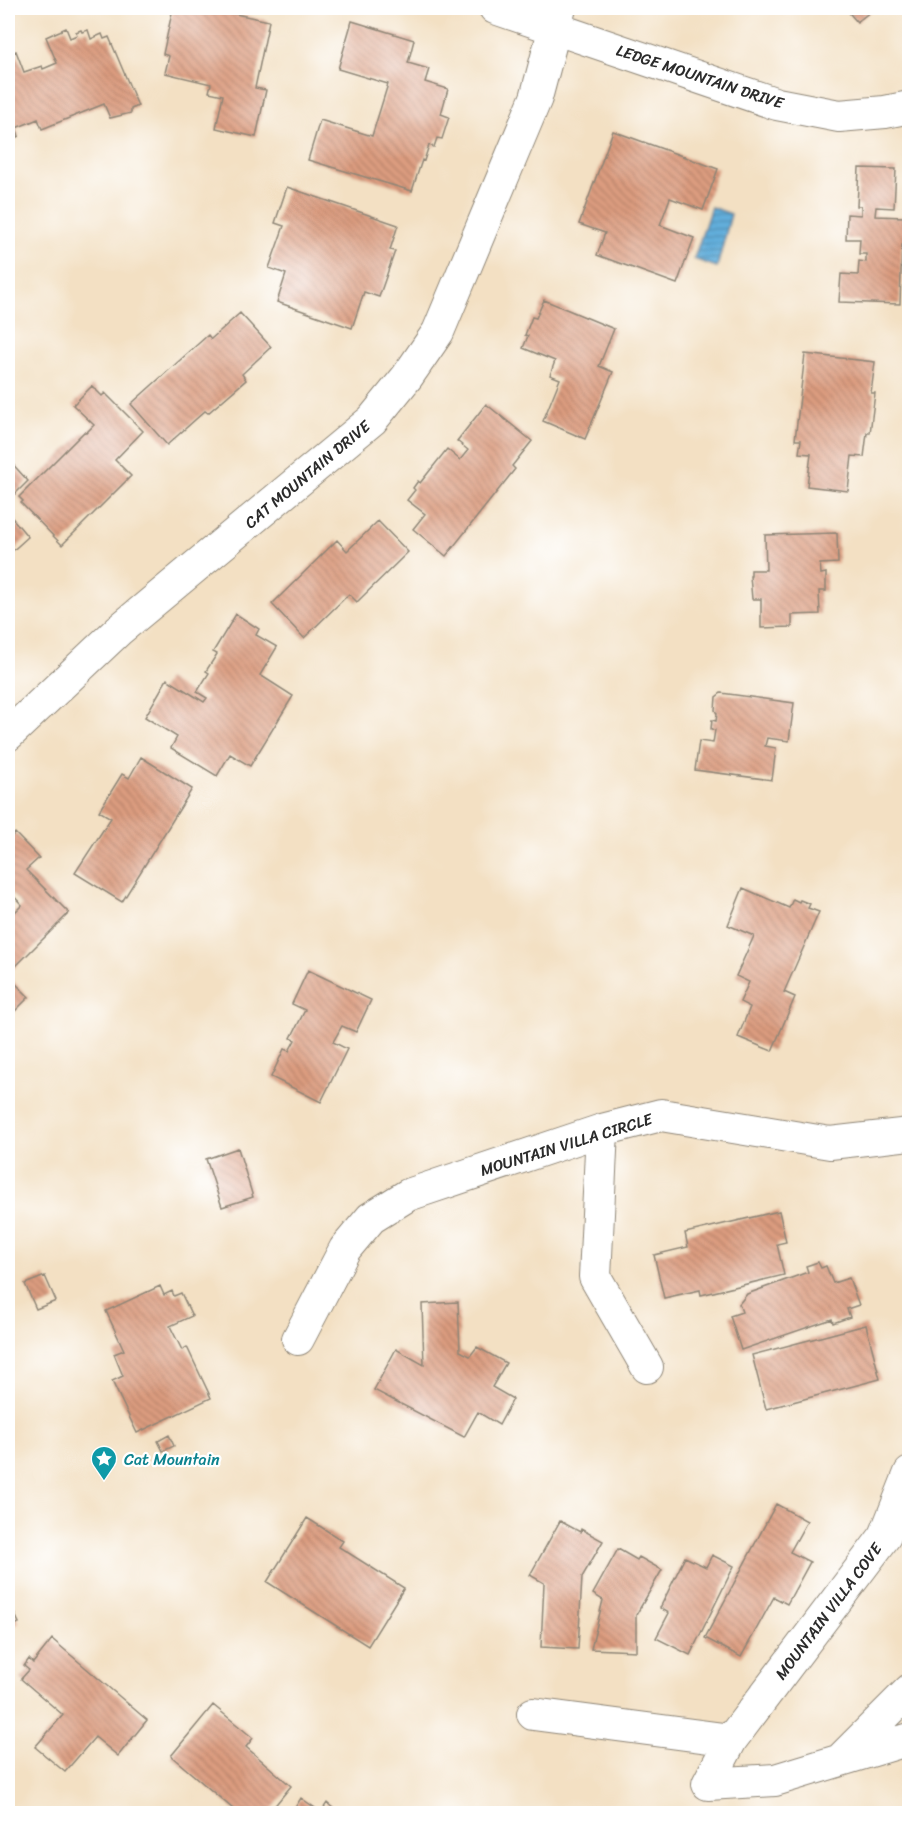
<svg xmlns="http://www.w3.org/2000/svg" width="917" height="1821" font-family="Sriracha,sans-serif">
  <style>
    .water { fill: url(#water-rules); stroke: #466c83; stroke-width: 1.5 }
    .building { fill: url(#building-back-hatch) }
    .lines { fill: none; stroke-linecap: round; stroke-linejoin: round }
    .minor-casing { stroke: #8f8677; stroke-width: 34 }
    .minor { stroke: #fff; stroke-width: 32 }
    .labels { text-anchor: middle; stroke-width: 4.5; stroke-linejoin: round; paint-order: stroke }
    .street-label { font-size: 16px; fill: #2b2b2b; stroke: #fff }
    .culture-label { font-size: 16px; fill: #0d838f; stroke: #fff; text-anchor: start }
  </style>
  <defs>
    <pattern id="water-rules" width="6" height="5" patternUnits="userSpaceOnUse" patternTransform="scale(1.5)"><rect width="6" height="5" fill="#62aedb"/><path d="M0 2.5h6" fill="none" stroke="#518eb2"/></pattern>
    <pattern id="building-back-hatch" width="6" height="6" patternUnits="userSpaceOnUse" patternTransform="scale(1.5)"><rect width="6" height="6" fill="#dc9c7f"/><path d="M-1 5l2 2M0 0l6 6M5-1l2 2" fill="none" stroke="#b37f68"/></pattern>
  </defs>
  <rect width="100%" height="100%" fill="#fff"/>
  <filter id="ink" filterUnits="userSpaceOnUse"><feTurbulence type="fractalNoise" baseFrequency=".0167" numOctaves="2"/><feDisplacementMap in="SourceGraphic" scale="12" xChannelSelector="R" yChannelSelector="G"/><feConvolveMatrix kernelMatrix="1 2 1 2 8 2 1 2 1" color-interpolation-filters="sRGB"/></filter>
  <filter id="wash" filterUnits="userSpaceOnUse"><feTurbulence type="fractalNoise" baseFrequency=".008" numOctaves="4" result="noise"/><feDisplacementMap in="SourceGraphic" scale="24" xChannelSelector="R" yChannelSelector="G"/><feGaussianBlur stdDeviation="1.35" result="paint"/><feColorMatrix in="noise" values="0 0 0 0 0 0 0 0 0 0 0 0 0 0 0 0 0 1.4 0 .05"/><feComposite in="paint" operator="in"/></filter>
  <g filter="url(#wash)">
    <rect width="100%" height="100%" fill="#f3e0c3"/>
    <path class="water" d="M711 207 731 214 717 267 694 259Z"/>
    <g id="blocks">
      <path class="building" d="M173 8H207L269 21 255 88 266 90 256 137 216 128 223 95 209 92 211 84 165 73 169 56 163 54Z
        M845 8H875L857 22Z
        M352 21 414 40 408 63 429 69 425 82 448 89 441 114 449 117 442 139 437 138 434 147 429 145 424 161 422 160 412 191 308 160 320 120 372 136 388 84 338 69Z
        M66 28 70 38 77 35 76 32 81 30 82 32 88 30 91 39 102 34 104 39 109 37 138 106 131 109V113L110 118 104 104 42 129 38 119 16 128 19 136 8 141V54L16 51 24 72 42 66 43 69 57 63 46 37Z
        M613 131 718 169 703 210 670 198 660 225 694 238 677 284 597 255 605 233 579 224Z
        M859 168 896 169 894 208 876 207 875 216 904 217 903 222H910V245H902L900 304 839 302 841 274 858 275 859 261 866 262V254H859L860 239H846L847 214 861 215V206H857Z
        M287 187 398 225 390 250 395 251 379 297 364 292 352 328 277 302 286 274 269 268 284 226 275 223Z
        M544 300 614 329 599 366 613 372 585 439 543 421 560 379 550 375 555 361 523 348 528 336 525 335 532 317 536 318Z
        M240 313 271 347 242 374 246 380 208 413 205 411 167 445 131 404 208 335 211 339Z
        M805 354 875 362 871 393H875L870 433H867L864 457 852 456 848 491 807 486 811 454 799 453 801 440H795Z
        M92 386 102 396 105 393 143 431 115 460 131 476 62 545 21 503 23 501 19 497 84 432 86 433 94 425 73 405Z
        M486 404 532 441 512 466 515 469 446 556 413 529 425 514 407 500 415 490 413 488 418 481 420 483 447 449 460 460 468 450 457 441Z
        M8 459 28 481 8 501Z
        M8 513 28 537 8 555Z
        M378 521 408 552 357 602 349 594 304 638 272 604 337 540 347 551Z
        M837 533 838 563 820 564 821 574 826 573V591H819L820 614 792 615V627L761 628V599H752L750 576H751V570H766L765 535Z
        M236 614 259 629 256 635 277 647 260 675 293 696 250 766 230 754 217 776 171 748 177 737 145 717 167 679 204 702 207 698 197 692 209 673 206 671 217 654 213 652Z
        M721 693 794 703 789 741 767 738 765 746 776 748 772 780 695 770 699 741 713 743 715 730 711 729 712 720 716 721 717 714 715 710 716 697Z
        M141 757 192 789 122 902 75 873 111 818 99 811 122 774 129 778Z
        M15 833 39 858 26 870 69 913 8 974V919L22 905 8 890V840Z
        M743 888 789 908 793 899 799 902 800 900 810 904 808 908 819 912 784 992 795 997 772 1051 738 1037 750 1007 740 1002 749 982 736 976 754 936 728 925Z
        M308 970 371 1000 356 1032 342 1026 333 1042 347 1049 321 1102 271 1077 284 1049 289 1051 295 1040 291 1038 305 1010 292 1004Z
        M8 976 29 997 9 1017 8 1015Z
        M238 1148 253 1197 222 1207 206 1159Z
        M779 1211 786 1242 777 1244 784 1275 701 1295 700 1290 664 1298 654 1255 688 1247 685 1233Z
        M818 1262 821 1268 826 1266 833 1283 849 1278 859 1305 847 1309 850 1317 833 1323 832 1319 741 1350 730 1316 742 1312 739 1304 747 1294 808 1272 806 1266Z
        M45 1276 56 1301 36 1309 25 1284Z
        M160 1286 164 1295 172 1291 174 1296 181 1293 192 1316 170 1326 182 1350 187 1347 211 1398 137 1433 112 1381 123 1376 114 1354 124 1350 106 1311Z
        M458 1302 460 1351 470 1356 477 1347 506 1363 492 1387 513 1399 499 1425 478 1412 464 1437 374 1390 396 1349 424 1365 422 1304Z
        M866 1325 880 1379 766 1409 752 1355Z
        M169 1435 174 1446 163 1451 158 1441Z
        M776 1504 807 1521 790 1552 810 1562 787 1604 774 1597 741 1657 705 1638Z
        M307 1518 343 1541 339 1547 404 1588 368 1646 267 1582Z
        M560 1521 580 1532 581 1529 603 1541 582 1577 578 1649 541 1647 544 1583 530 1575Z
        M618 1549 637 1560 639 1557 662 1570 636 1615V1651L591 1649 603 1600 593 1594Z
        M712 1555 734 1566 690 1655 656 1638 669 1613 660 1608 685 1557 706 1567Z
        M8 1600 19 1623 8 1628Z
        M52 1639 147 1720 118 1756 95 1737 65 1772 35 1747 63 1715 21 1679 29 1670 24 1666 29 1659 33 1663Z
        M213 1705 253 1738 246 1747 291 1786 268 1814H239L171 1756Z
        M301 1798 321 1812 327 1803 340 1814H291Z"/>
    </g>
  </g>
  <g filter="url(#ink)">
    <use href="#blocks" fill-opacity="0" stroke="#8f8677" stroke-width="1.5"/>
    <g class="lines">
      <defs>
        <path id="minor" d="M495 8 777 104 839 116 885 112 910 107
          M8 735 119 630 372 420 407 377 438 332 536 98 560 8
          M602 1130 595 1277 647 1367
          M298 1339 345 1249 371 1218 408 1195 602 1130 661 1115 830 1143 910 1134
          M910 1473 885 1536 731 1740 708 1784 775 1780 910 1739
          M533 1714 731 1740
          M842 1758 910 1690"/>
      </defs>
      <use href="#minor" class="minor-casing"/>
      <use href="#minor" class="minor"/>
    </g>
  </g>
  <defs>
    <symbol id="sight-pin" viewBox="-11 -11 22 30"><path d="M0 17L-7.5 6A9.5 9.5 0 1 1 7.5 6Z" fill="#0f9aa8" stroke="#fff"/><path d="M0-6L1.8-2.2L6-1.7L2.9 1.2L3.7 5.4L0 3.3L-3.7 5.4L-2.9 1.2L-6-1.7L-1.8-2.2Z" fill="#fff"/></symbol>
  </defs>
  <g fill-rule="evenodd">
    <use href="#sight-pin" x="89" y="1444" width="30" height="40"/>
  </g>
  <g class="labels">
    <g class="street-label">
      <text transform="translate(700 76) rotate(18)" y="6">LEDGE MOUNTAIN DRIVE</text>
      <text transform="translate(307 474) rotate(-40)" y="6">CAT MOUNTAIN DRIVE</text>
      <text transform="translate(566 1144) rotate(-17)" y="6">MOUNTAIN VILLA CIRCLE</text>
      <text transform="translate(828 1611) rotate(-53)" y="6">MOUNTAIN VILLA COVE</text>
    </g>
    <g class="culture-label">
      <text x="124" y="1465">Cat Mountain</text>
    </g>
  </g>
  <rect width="917" height="1821" fill="none" stroke="#fff" stroke-width="30"/>
</svg>
